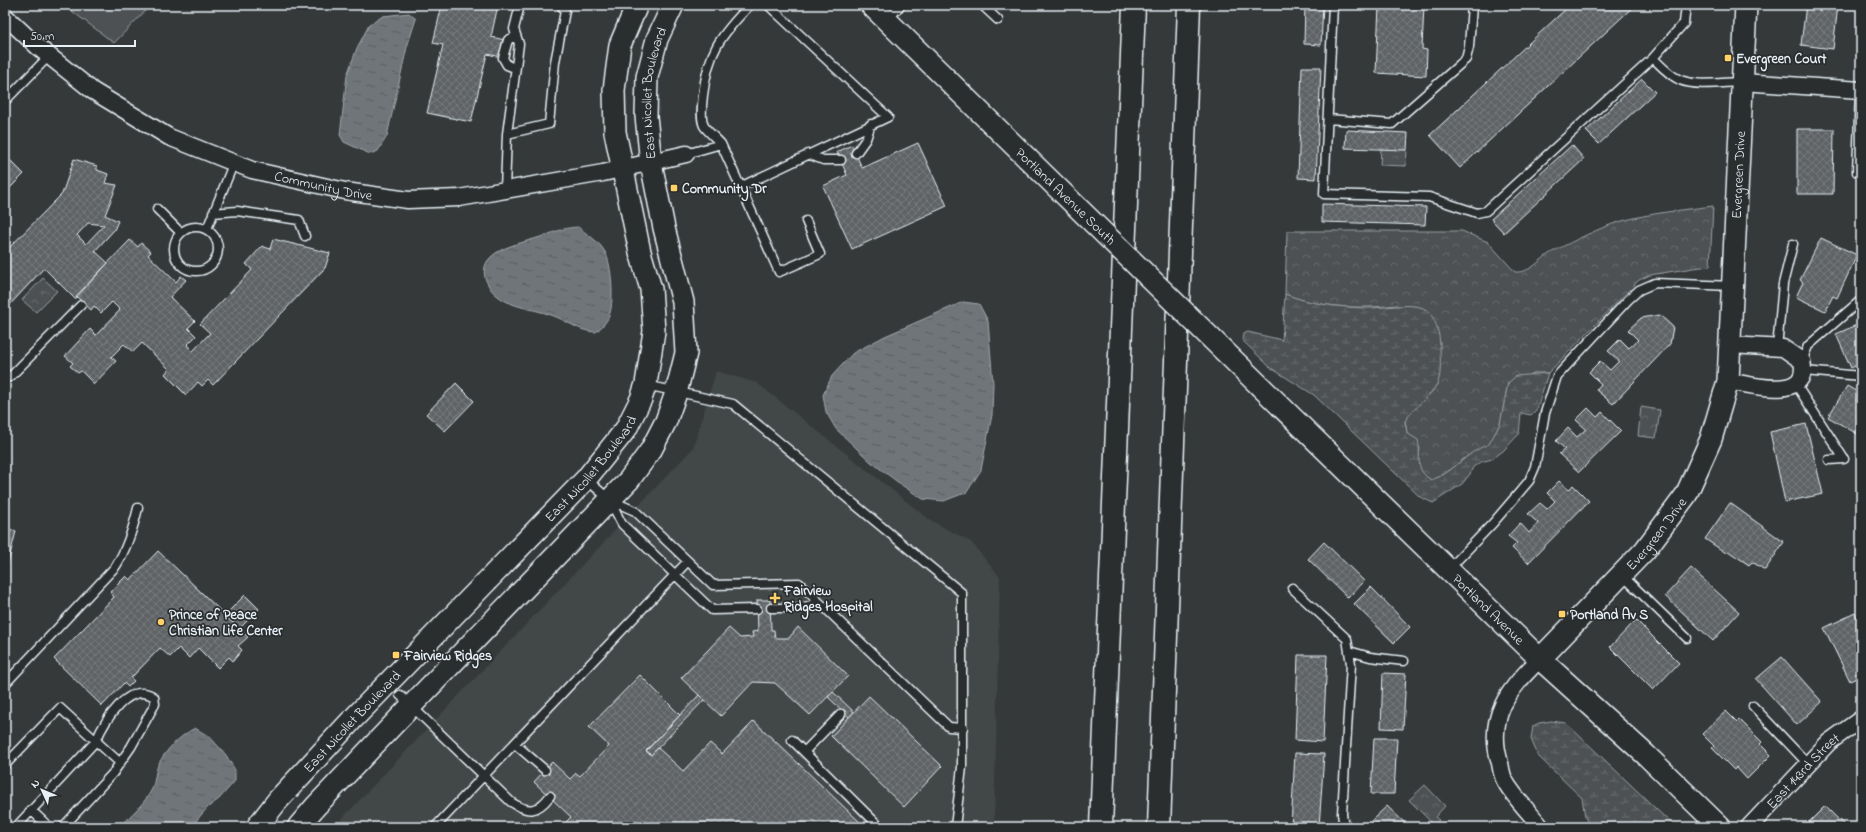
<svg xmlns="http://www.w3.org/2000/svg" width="1866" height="832" font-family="'Indie Flower',sans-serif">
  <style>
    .built { fill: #424647 }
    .forest { fill: url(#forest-crowns); stroke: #9aa1a5 }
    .wetland { fill: url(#wetland-marsh); stroke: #9aa1a5 }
    .garden { fill: #4d5152; stroke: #9aa1a5 }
    .water { fill: url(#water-ripples); stroke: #a0a7ac }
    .building { fill: url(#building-cross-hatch); stroke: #e8f1f8; fill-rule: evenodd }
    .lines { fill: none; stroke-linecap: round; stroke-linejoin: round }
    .service-casing { stroke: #e8f1f8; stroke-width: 11 }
    .minor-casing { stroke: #e8f1f8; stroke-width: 19 }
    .tertiary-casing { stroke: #e8f1f8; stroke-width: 24 }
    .motorway-casing { stroke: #e8f1f8; stroke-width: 25 }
    .service { stroke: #2a2d2e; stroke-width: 8 }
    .minor { stroke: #2a2d2e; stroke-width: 16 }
    .tertiary { stroke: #2a2d2e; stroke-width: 21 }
    .motorway { stroke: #2a2d2e; stroke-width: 22 }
    .tertiary-bridge-casing { stroke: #e8f1f8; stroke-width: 24; stroke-linecap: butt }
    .tertiary-bridge { stroke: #2a2d2e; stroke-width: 21 }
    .poi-dot { fill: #ffd166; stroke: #2a2d2e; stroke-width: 1.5 }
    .labels { text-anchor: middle; stroke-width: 3.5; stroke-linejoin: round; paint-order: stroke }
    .poi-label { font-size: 14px; font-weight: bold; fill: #e8f1f8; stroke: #2a2d2e; text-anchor: start }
    .street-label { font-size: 14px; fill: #e8f1f8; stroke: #2a2d2e }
  </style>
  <defs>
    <pattern id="forest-crowns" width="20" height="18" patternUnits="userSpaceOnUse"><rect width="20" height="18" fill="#4d5152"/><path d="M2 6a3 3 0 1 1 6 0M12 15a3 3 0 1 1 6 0" fill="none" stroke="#676a6c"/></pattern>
    <pattern id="wetland-marsh" width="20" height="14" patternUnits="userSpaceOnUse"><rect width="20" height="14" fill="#4d5152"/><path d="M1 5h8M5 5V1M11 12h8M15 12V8" fill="none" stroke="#676a6c"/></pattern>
    <pattern id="water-ripples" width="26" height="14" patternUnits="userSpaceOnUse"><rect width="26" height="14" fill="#707579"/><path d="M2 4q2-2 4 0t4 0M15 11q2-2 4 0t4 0" fill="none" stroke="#5b5e62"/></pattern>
    <pattern id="building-cross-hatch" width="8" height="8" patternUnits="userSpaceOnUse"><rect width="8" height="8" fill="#5f6365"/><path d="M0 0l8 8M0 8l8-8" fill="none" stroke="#767a7c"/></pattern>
  </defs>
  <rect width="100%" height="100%" fill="#35393a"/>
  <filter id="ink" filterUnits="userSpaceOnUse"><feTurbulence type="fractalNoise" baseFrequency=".025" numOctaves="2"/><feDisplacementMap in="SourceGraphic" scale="8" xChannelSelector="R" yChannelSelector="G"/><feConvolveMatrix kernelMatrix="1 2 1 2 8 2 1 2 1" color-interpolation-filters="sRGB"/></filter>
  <g filter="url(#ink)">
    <path class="built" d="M716 371 757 383 930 520 971 542 1000 577 994 827H334L693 448Z"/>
    <path class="forest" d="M1381 149 1407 150 1406 166 1380 165Z
      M1713 206 1710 266 1693 268 1650 275 1639 280 1548 373H1534L1508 383 1500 424 1489 445C1463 453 1454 473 1431 480 1416 471 1418 464 1420 448L1407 433 1405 420 1414 408 1428 396 1438 383 1440 342 1397 305C1359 309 1320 308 1285 294L1287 231H1462L1488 242 1515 272C1532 273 1540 258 1554 251 1576 240 1598 228 1622 221 1651 213 1682 210 1713 206Z
      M43 278 57 291 36 312 22 300Z
      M1641 407 1660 410 1656 438 1638 436Z
      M1425 785 1445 806 1435 817 1439 820 1434 825 1409 800Z"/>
    <path class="wetland" d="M1285 294C1310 304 1337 307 1365 308 1380 309 1409 302 1423 308 1436 314 1440 335 1440 348 1440 358 1442 375 1437 384 1429 398 1415 406 1405 421L1407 433 1418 440C1422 458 1413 468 1431 480 1453 474 1464 453 1489 444L1500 424 1508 383 1516 376 1548 373 1537 409 1531 415 1521 413 1519 434 1503 451 1492 459 1481 462 1473 467 1470 474 1462 484 1433 503 1420 497 1314 395 1271 368 1242 340 1243 334 1248 332 1282 340Z
      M1551 721 1566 723 1675 827H1590L1585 817 1582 798 1538 756 1531 739 1533 726 1539 723Z"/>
    <path class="garden" d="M64 5H151L114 43Z"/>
    <path class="water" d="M409 13 416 19 407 47 387 136 378 151 370 154 344 142 340 135 347 75 357 48 369 25 383 16Z
      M578 227C588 235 599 241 605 252 612 264 614 300 610 313 608 321 602 327 596 332 579 332 567 320 551 315 532 308 510 308 494 293 490 289 487 283 485 278 478 250 519 244 537 238 554 233 560 228 578 227Z
      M963 302 979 304 988 321 993 384 992 415 981 470 967 492 944 501 923 499 903 486 871 462 836 429 826 412 823 395 832 376 853 353 885 336Z
      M195 728 210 737 226 755 235 770V781L219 799 207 808 191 827H120C131 814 144 805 152 789 155 782 155 772 158 765 166 749 180 736 195 728Z"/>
    <path class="building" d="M442 5H498L491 37 505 40 501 57 487 54 471 122 427 113 443 45 433 43Z
      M1305 5H1323L1321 45 1304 44Z
      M1379 5H1424L1422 49 1427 50 1426 76 1376 73Z
      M1570 5H1635L1460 168 1430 135Z
      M1806 5H1838L1833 49 1801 45Z
      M1302 67H1321L1316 179 1298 178Z
      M1642 79 1655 92 1599 144 1586 131Z
      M1797 129H1834L1833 194H1797Z
      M1346 130 1408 133 1407 150 1345 148Z
      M918 143 947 206 852 249 823 186 847 175 837 152 852 145 862 168Z
      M1572 145 1584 159 1504 233 1491 219Z
      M5 155 24 174 5 193Z
      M74 159 97 166V170L108 174 105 183 117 185 105 215 118 221 114 230 95 251 108 263 75 299 44 268 5 310V252L62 194ZM88 223 104 225 86 244 77 235Z
      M1322 204 1426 207 1425 225 1322 222Z
      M1821 238 1857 255 1837 298 1833 296 1825 311 1796 297 1803 282 1800 280Z
      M273 239 330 253 325 268 213 385 208 380 202 386 198 382 186 395 165 374 169 369 142 343 133 352 124 344 111 357 116 361 94 384 81 371 78 373 70 366 73 363 65 356 90 329 96 335 120 310 112 302 101 313 94 306 91 310 76 296 130 240 138 247 141 243 151 252 148 255 176 282 181 276 186 280 170 297 195 321 188 328 196 336 187 345 193 351 210 333 200 324 252 270 246 264 262 246 270 249Z
      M1660 315 1673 327 1670 344 1613 404 1596 390 1601 384 1589 372 1600 361 1610 370 1619 361 1608 351 1620 339 1629 348 1638 340 1628 330 1641 318Z
      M1861 323V363L1851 368 1836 334Z
      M456 383 474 401 445 431 426 414Z
      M1847 386 1861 394V436L1828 417Z
      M1588 408 1597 417 1602 412 1621 431 1579 472 1559 454 1565 449 1556 441 1568 428 1577 437 1586 429 1576 420Z
      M1806 424 1823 494 1785 502 1770 432Z
      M1559 481 1569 490 1573 485 1589 501 1528 563 1512 548 1517 543 1508 536 1520 523 1529 533 1538 523 1528 514 1540 503 1547 509 1555 501 1547 493Z
      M1730 503 1784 542 1765 570 1752 562 1749 565 1728 551 1726 553 1705 539Z
      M5 528 16 531 6 571H5Z
      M1324 542 1364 581 1348 598 1308 559Z
      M158 551 248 637 238 646 242 650 233 661 229 657 218 668 198 648 189 658 179 648 170 657 160 648 131 678 134 681 128 687 124 683 102 706 54 659 114 597 110 592 126 576 130 580Z
      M1691 568 1739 612 1713 641 1665 596Z
      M1371 587 1410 627 1394 643 1354 604Z
      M245 595 259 609 239 629 225 615Z
      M757 600H770L771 630H774L775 638H789L798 627 848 676 810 715 775 683 753 682 721 716 681 678 729 628 740 638 753 637 752 632 758 631Z
      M1855 613 1861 625V676L1850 681 1824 628Z
      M1636 620 1679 663 1653 690 1610 647Z
      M1298 655H1327L1323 742 1295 740Z
      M1782 657 1822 702 1797 725 1756 679Z
      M1383 673 1406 674 1403 729 1381 728Z
      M640 675 680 715 646 751 651 755 658 748 683 771 710 743 722 754 754 721 865 827H561L571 817 534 782 552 762 570 779 576 773 580 776 609 746 589 727Z
      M833 692 854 712 849 717 828 697Z
      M699 695 704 700 651 755 646 751Z
      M869 696 942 766 904 807 831 736Z
      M1726 711 1737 722 1739 719 1762 742 1760 744 1771 755 1747 779 1736 767 1734 770 1712 748 1714 746 1702 734Z
      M1374 738H1397L1394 794H1371Z
      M1295 753 1324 754 1319 827H1291Z
      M1387 806 1409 827H1377L1371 821Z
      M1825 806 1846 827H1804Z"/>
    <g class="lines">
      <defs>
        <path id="service" d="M982 5 998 20
          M1333 5 1324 194 1429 197 1477 213 1486 211 1653 58C1661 66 1669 75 1680 80 1698 87 1724 82 1742 82
          M887 20 901 5
          M1653 58 1684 23 1686 5
          M515 68 507 65 503 58 508 40 516 36
          M5 101 49 56
          M1328 119 1392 124 1466 59 1469 47 1472 5
          M507 134 549 124 555 62 565 11 561 5
          M721 144C716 138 708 132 704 126 700 118 702 104 703 95 708 52 720 36 750 5
          M856 153 866 139 871 124
          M686 154 721 144 779 272 820 254 806 221
          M808 154 823 160H841
          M1857 172 1860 90
          M740 187 888 117 768 5
          M505 190 507 134 519 44 514 29 520 5
          M157 209 181 233
          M213 213 237 211 299 220 305 236
          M174 249a22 22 0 1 1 44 0a22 22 0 1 1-44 0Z
          M207 229 234 162
          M1777 348 1783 284 1793 244
          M1802 361 1808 346 1861 300
          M1804 371 1861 376
          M5 375 10 377 81 305
          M1795 383 1844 459 1829 460
          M646 385 733 404 962 593V767L955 827
          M586 479 610 500 635 511 713 585 799 583 949 727 963 728
          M610 501 622 524 712 610 757 609
          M1449 569 1493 523 1529 481 1535 467 1545 413 1557 376 1628 300 1639 290 1655 283 1733 286
          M1622 575 1687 638
          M1292 588 1347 639 1351 664 1342 814 1344 827
          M771 608H800L820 603
          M1349 651 1370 657 1404 661
          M5 684 116 566C127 548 133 529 138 508
          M400 695 511 802C528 813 537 813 550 796
          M1753 706 1808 764
          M792 740 880 827
          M515 744 545 770
          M804 752 841 714
          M5 765 60 708 119 762
          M31 810 49 827
          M16 827 96 741C104 722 129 680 154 697L155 704 131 747 113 773 63 827
          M435 827 688 561"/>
        <g id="minor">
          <path id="s1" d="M5 16 38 47 93 91 169 137 252 170 345 191 408 200 459 198 603 173 686 154"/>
          <path d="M1742 82 1861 90"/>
          <path d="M1728 381C1751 385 1811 402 1802 361L1783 348 1730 345"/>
          <path d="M1540 659C1508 689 1486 718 1500 763 1501 769 1502 776 1505 781 1513 796 1530 813 1541 827"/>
          <path id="s2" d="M1749 827 1829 742 1861 719"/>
        </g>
        <g id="tertiary">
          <path d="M871 5 1027 158"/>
          <path id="s3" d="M1261 387 1540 659 1646 755 1720 827"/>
          <path id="s4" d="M1540 659 1645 550 1686 495 1711 439 1728 381 1746 5"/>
          <path id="s5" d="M257 827 278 800 351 721 586 479 626 429 641 399 646 384 654 331 651 289 640 252 615 132 614 90 620 45 637 5"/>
          <path id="s6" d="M298 827 315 807 411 706 629 480 651 450 666 421 676 393 686 353 683 302 664 228 651 163 646 116 647 77 657 39 673 5"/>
        </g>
        <path id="motorway" d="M1101 827 1134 5
          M1159 827 1189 5"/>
      </defs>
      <use href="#service" class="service-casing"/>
      <use href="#minor" class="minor-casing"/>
      <use href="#tertiary" class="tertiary-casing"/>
      <use href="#motorway" class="motorway-casing"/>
      <use href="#service" class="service"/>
      <use href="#minor" class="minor"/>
      <use href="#tertiary" class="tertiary"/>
      <use href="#motorway" class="motorway"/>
      <defs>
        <path id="tertiary-bridge" d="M1027 158 1261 387"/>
      </defs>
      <use href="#tertiary-bridge" class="tertiary-bridge-casing"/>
      <use href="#tertiary-bridge" class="tertiary-bridge"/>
    </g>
  </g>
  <g class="poi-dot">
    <rect x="1724" y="54" width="8" height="8" rx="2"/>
    <rect x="670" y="184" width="8" height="8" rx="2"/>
    <path d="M773 592h4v4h4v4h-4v4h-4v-4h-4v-4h4z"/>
    <rect x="1558" y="610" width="8" height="8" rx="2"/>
    <circle cx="161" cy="622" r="4"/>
    <rect x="392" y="651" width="8" height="8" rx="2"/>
  </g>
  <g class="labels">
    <g class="poi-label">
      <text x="1736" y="63">Evergreen Court</text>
      <text x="682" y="193">Community Dr</text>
      <text x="784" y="595">Fairview<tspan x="784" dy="16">Ridges Hospital</tspan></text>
      <text x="169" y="619">Prince of Peace<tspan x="169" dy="16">Christian Life Center</tspan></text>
      <text x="1570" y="619">Portland Av S</text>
      <text x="404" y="660">Fairview Ridges</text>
    </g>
    <g class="street-label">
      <text dy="5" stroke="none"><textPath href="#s6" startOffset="885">East Nicollet Boulevard</textPath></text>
      <text dy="5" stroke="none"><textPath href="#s4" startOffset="548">Evergreen Drive</textPath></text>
      <text dy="5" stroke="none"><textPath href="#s1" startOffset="367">Community Drive</textPath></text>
      <text transform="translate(1066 196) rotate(44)" y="5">Portland Avenue South</text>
      <text dy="5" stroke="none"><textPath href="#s5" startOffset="490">East Nicollet Boulevard</textPath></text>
      <text dy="5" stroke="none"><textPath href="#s4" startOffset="171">Evergreen Drive</textPath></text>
      <text dy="5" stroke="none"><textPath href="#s3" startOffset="318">Portland Avenue</textPath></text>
      <text dy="5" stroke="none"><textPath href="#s5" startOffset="142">East Nicollet Boulevard</textPath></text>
      <text dy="5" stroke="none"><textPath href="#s2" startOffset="78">East 143rd Street</textPath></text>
    </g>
  </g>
  <rect width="1866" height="832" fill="none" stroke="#2a2d2e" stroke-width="20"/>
  <rect x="10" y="10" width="1846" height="812" fill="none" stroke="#e8f1f8" stroke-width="1.5" filter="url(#ink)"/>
  <g transform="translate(42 790) rotate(314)" stroke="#2a2d2e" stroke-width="3" paint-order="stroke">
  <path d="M0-3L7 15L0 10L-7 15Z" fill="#e8f1f8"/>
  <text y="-6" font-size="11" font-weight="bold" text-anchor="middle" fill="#e8f1f8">N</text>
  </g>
  <path d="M24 40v6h111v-6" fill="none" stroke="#e8f1f8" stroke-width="2"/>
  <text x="30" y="40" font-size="12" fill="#e8f1f8" stroke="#2a2d2e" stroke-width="3" paint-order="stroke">50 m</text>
</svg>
